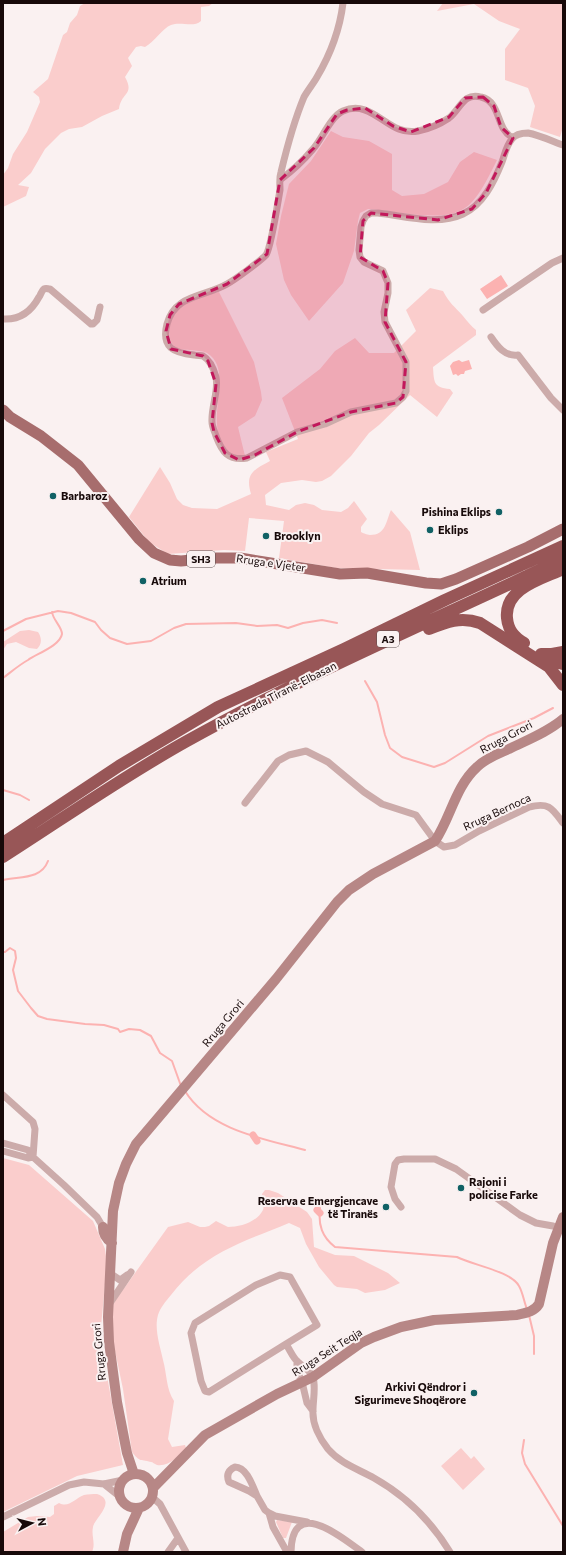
<svg xmlns="http://www.w3.org/2000/svg" width="566" height="1555" font-family="Commissioner,sans-serif">
  <style>
    .green { fill: #facdcc }
    .water { fill: #fcb2b1 }
    .lines { fill: none; stroke-linecap: round; stroke-linejoin: round }
    .stream { stroke: #fcb2b1; stroke-width: 2 }
    .canal { stroke: #fcb2b1; stroke-width: 7 }
    .street { stroke: #ccabaa; stroke-width: 7 }
    .secondary { stroke: #b78786; stroke-width: 10 }
    .primary { stroke: #a76d6d; stroke-width: 11 }
    .highway { stroke: #985657; stroke-width: 12 }
    .marked { fill: #c2185b; fill-opacity: 0.2; stroke: #c2185b; stroke-width: 3; stroke-dasharray: 8 5; stroke-linejoin: round }
    .poi-dot { fill: #106165; stroke: #faf1f1; stroke-width: 1.5 }
    .labels { text-anchor: middle; stroke-width: 4; stroke-linejoin: round; paint-order: stroke }
    .shield { fill: #faf1f1; stroke: #5b4f4f; stroke-width: 1 }
    .shield-label { font-size: 10px; font-weight: bold; fill: #170909 }
    .poi-label { font-size: 11px; font-weight: bold; fill: #170909; stroke: #faf1f1; text-anchor: start }
    .street-label { font-size: 11px; fill: #170909; stroke: #faf1f1 }
  </style>
  <rect width="100%" height="100%" fill="#faf1f1"/>
  <path class="green" d="M85 3H213L209 6 201 7V21C193 28 181 21 171 25 163 28 154 42 145 47L141 46 136 47 128 58 132 66 125 77C135 95 121 92 119 109L102 116 82 127 69 129 61 133 45 149 31 173 18 185 29 187 26 196 3 207V175L8 168 13 154 27 132 40 102 39 97 33 92 48 79 63 35 67 32 70 23 77 15 80 6Z
    M443 3H563V127L560 137 530 127 535 106 528 88 505 80V49L520 29 499 21 474 4 437 11Z
    M331 131 343 137 369 141 392 154V190L402 196 424 194 448 182 460 162 474 152 497 160C490 174 478 200 465 208 442 224 395 210 368 209L360 213 358 221 354 251 343 283 309 321 291 295 284 280 276 244 281 216 289 184 311 161Z
    M430 288 443 291C450 304 454 306 463 316 468 322 471 326 476 330V335L433 367C434 381 433 388 450 389L453 393 437 417 410 395 379 425 369 433 351 456 331 476 322 481 316 482 302 480 281 483 265 495 266 505 289 510 296 505 305 503 314 505 322 510 341 512 348 508 354 501 367 519 361 527V532C365 534 366 534 370 535 386 535 386 521 391 510L410 532 420 570 336 568 279 558 284 521 249 518 245 551 224 550 168 554 149 542 129 517 160 467 170 483 177 499 183 505 192 508 217 509 251 494C245 474 253 470 270 461L266 452 298 439 282 398 320 369 335 351 355 338 369 353H394L416 331 406 310Z
    M219 292 254 362 261 392 262 400 255 416 238 427 245 456C236 458 231 455 226 449 202 421 236 371 207 353 202 350 183 350 176 349 174 346 170 342 170 339 167 327 172 311 183 304 193 297 207 295 219 292Z
    M29 630 38 632C42 638 42 644 37 649L29 648 16 642 7 644 3 650V642L20 631Z
    M3 1158 29 1165 93 1221 105 1249 107 1263 100 1337 123 1465 77 1476 3 1512Z
    M265 1190H269L278 1193 307 1212 312 1219 314 1247 335 1255 354 1256 388 1273 400 1283 385 1290 365 1293 357 1289 337 1287 334 1285 319 1267 306 1244 300 1228 289 1223C243 1242 202 1254 171 1295 166 1301 160 1308 158 1315 154 1329 160 1346 163 1360 167 1374 166 1389 174 1401L168 1439 172 1447 185 1445 186 1448C180 1455 169 1467 157 1465 154 1464 153 1462 151 1462 139 1459 140 1462 132 1452L123 1389 112 1337 113 1305 115 1297 125 1287 168 1227 188 1222 200 1227H205L209 1226 216 1221 228 1227C240 1227 257 1222 263 1210 265 1206 261 1199 262 1194Z
    M461 1448 471 1459 474 1456 485 1469 463 1490 441 1466Z
    M97 1494C118 1501 94 1519 93 1527 91 1536 96 1543 92 1552H3V1532L28 1517 37 1516 50 1517 54 1514V1506L59 1503C69 1508 74 1499 84 1495 88 1494 93 1494 97 1494Z
    M277 1520 292 1522 286 1538H283L276 1522Z"/>
  <path class="water" d="M501 275 508 286 487 299 480 289Z
    M459 360 462 362 469 360 472 369 465 371 464 374H461L458 376 456 374 453 375 450 366 453 362Z"/>
  <g class="lines">
    <path class="stream" d="M3 631 26 619 58 611 71 613 95 622 101 630 110 638 127 644 151 641 174 628 186 624 236 623 257 626 277 625 288 628 303 623 322 620 337 623
      M3 678C11 672 19 665 28 660 36 654 60 646 62 634 62 627 53 620 52 612
      M365 681 377 702 385 735 390 748 402 757 434 767 445 763 488 736 534 718 553 708
      M3 790 20 795 29 800
      M3 880C19 876 41 880 48 861
      M3 952H5L10 948 15 951 16 958 13 970 18 991 31 1008 38 1016 47 1019 85 1024 104 1025 118 1029 120 1032 129 1029 140 1030 151 1036 160 1053 172 1061 181 1086
      M185 1091C209 1130 264 1139 305 1150
      M320 1208C318 1225 322 1237 335 1247L457 1257C472 1265 511 1271 519 1286 523 1293 524 1302 527 1309
      M529 1315 534 1336V1354
      M524 1440 522 1453 525 1464 563 1526"/>
    <path class="canal" d="M253 1135 257 1141
      M317 1210 320 1213"/>
    <path class="street" d="M343 3C340 28 330 55 317 77 313 84 308 90 304 97 294 121 287 147 281 172 279 178 280 184 280 190 278 201 271 248 266 255 259 262 236 279 227 284 205 297 175 294 167 324 161 348 174 353 194 355 197 356 201 355 203 356 210 360 214 370 216 377 219 391 211 407 212 422 212 427 215 432 216 436 222 452 228 461 247 458L297 432 325 424 351 412 396 403 403 397 406 391V362L385 322 384 312 388 293V283L383 271 364 262 360 257 359 250 361 227 363 221 366 216 371 213H378C405 216 437 226 463 214 483 205 494 182 502 162 505 154 506 146 512 139 515 135 522 133 528 133 539 135 552 141 563 145
      M280 180C292 171 303 161 313 149 322 139 331 116 343 111 374 98 387 137 418 131 428 129 440 124 449 118 460 110 463 92 481 97 502 102 495 129 513 138
      M483 310 552 263 563 258
      M3 319C19 320 31 312 39 297 41 295 41 291 44 289 46 288 48 289 50 289L91 324H93L97 320 100 307
      M491 337C497 346 505 357 518 355L551 398 563 410
      M245 803 278 761 289 755 306 751 328 762 364 792 382 804 416 815 435 841 444 847 455 845 479 831 529 807C549 802 552 808 563 823
      M3 1095 33 1122 35 1129 33 1157
      M3 1143 28 1150 33 1157 64 1185 97 1217 103 1227 106 1229
      M3 1151 28 1158 33 1157
      M401 1207 395 1199 391 1187 395 1164 398 1160 404 1159H435L456 1169 520 1215 536 1223 553 1226 558 1228
      M111 1274 120 1280 127 1275
      M110 1303 131 1272
      M286 1344 317 1325 290 1277 280 1275 256 1285 195 1323 191 1333 201 1381 205 1391 209 1392 286 1344C290 1350 293 1358 298 1362 303 1367 310 1370 313 1377 316 1387 313 1400 313 1410 312 1424 320 1439 328 1449 341 1464 358 1469 374 1478 406 1496 431 1521 450 1552
      M297 1361V1371L302 1382 307 1403 313 1411
      M235 1467C247 1467 253 1487 257 1496L249 1491 229 1482C226 1475 228 1470 235 1467Z
      M104 1484 119 1496
      M257 1496 265 1510 269 1513 273 1527 287 1552
      M152 1497 160 1504 186 1552
      M269 1513 275 1516 307 1522
      M3 1517 69 1485 84 1482 104 1484 123 1480
      M168 1552 178 1538
      M291 1552C292 1497 339 1535 362 1552"/>
    <path class="secondary" d="M103 1227C103 1234 106 1239 112 1243
      M134 1474 127 1453 117 1402 109 1342 108 1317 113 1211 119 1183 126 1164 136 1144 276 979 337 902 349 890 373 874 435 841C451 817 455 787 477 767 486 758 498 754 509 749 527 740 548 732 563 719
      M119 1491a17 17 0 1 1 34 0a17 17 0 1 1-34 0Z
      M153 1488 205 1435 277 1394 313 1377 361 1343 374 1337 401 1327 434 1320 517 1315C525 1313 534 1312 539 1304L553 1243 563 1217
      M123 1552 127 1534 139 1508"/>
    <path class="primary" d="M3 410 10 417 41 436 78 465 139 539 154 553 170 560 181 561 212 558H240L340 574 367 573 426 583 441 584 456 579 528 547 563 529"/>
    <path class="highway" d="M429 629C446 622 461 616 480 623L549 667 563 685
      M524 643C514 637 508 630 507 618 504 588 542 579 563 569
      M541 654H552L563 652
      M542 656 550 660 563 664
      M3 843 119 766 218 707 344 649 445 600 563 546
      M3 857C64 818 124 776 187 741 309 673 437 619 563 559"/>
  </g>
  <path class="marked" d="M483 97 494 106 501 127 513 138 486 193 472 209 438 220 371 213 363 221 360 257 383 271 388 283 385 322 406 362 403 397 396 403 351 412 297 432 255 455 239 460 225 453 214 432 212 423 216 384 208 361 203 356 171 349 166 331 170 315 179 304 227 284 267 254 280 180 314 148 337 114 347 110 365 108 393 126 411 132 449 117 465 98Z"/>
  <g class="poi-dot">
    <circle cx="53" cy="496" r="4"/>
    <circle cx="499" cy="512" r="4"/>
    <circle cx="430" cy="530" r="4"/>
    <circle cx="266" cy="536" r="4"/>
    <circle cx="143" cy="581" r="4"/>
    <circle cx="461" cy="1188" r="4"/>
    <circle cx="386" cy="1207" r="4"/>
    <circle cx="474" cy="1393" r="4"/>
  </g>
  <g class="labels">
    <g class="shield">
      <rect x="187" y="551" width="28" height="16" rx="3"/>
      <rect x="377" y="631" width="22" height="16" rx="3"/>
    </g>
    <g class="shield-label">
      <text x="201" y="563">SH3</text>
      <text x="388" y="643">A3</text>
    </g>
    <g class="poi-label">
      <text x="61" y="500">Barbaroz</text>
      <text x="491" y="516" text-anchor="end">Pishina Eklips</text>
      <text x="438" y="534">Eklips</text>
      <text x="274" y="540">Brooklyn</text>
      <text x="151" y="585">Atrium</text>
      <text x="469" y="1186">Rajoni i<tspan x="469" dy="13">policise Farke</tspan></text>
      <text x="378" y="1205" text-anchor="end">Reserva e Emergjencave<tspan x="378" dy="13">të Tiranës</tspan></text>
      <text x="466" y="1391" text-anchor="end">Arkivi Qëndror i<tspan x="466" dy="13">Sigurimeve Shoqërore</tspan></text>
    </g>
    <g class="street-label">
      <text transform="translate(271 563) rotate(8)" y="4">Rruga e Vjeter</text>
      <text transform="translate(276 695) rotate(-27)" y="4">Autostrada Tiranë-Elbasan</text>
      <text transform="translate(506 737) rotate(-28)" y="4">Rruga Grori</text>
      <text transform="translate(497 812) rotate(-25)" y="4">Rruga Bernoca</text>
      <text transform="translate(223 1023) rotate(-50)" y="4">Rruga Grori</text>
      <text transform="translate(99 1352) rotate(-96)" y="4">Rruga Grori</text>
      <text transform="translate(327 1352) rotate(-32)" y="4">Rruga Seit Teqja</text>
    </g>
  </g>
  <rect width="566" height="1555" fill="none" stroke="#170909" stroke-width="8"/>
  <g transform="translate(32 1523) rotate(83)" stroke="#faf1f1" stroke-width="3" paint-order="stroke">
  <path d="M0-3L7 15L0 10L-7 15Z" fill="#170909"/>
  <text y="-6" font-size="11" font-weight="bold" text-anchor="middle" fill="#170909">N</text>
  </g>
</svg>
